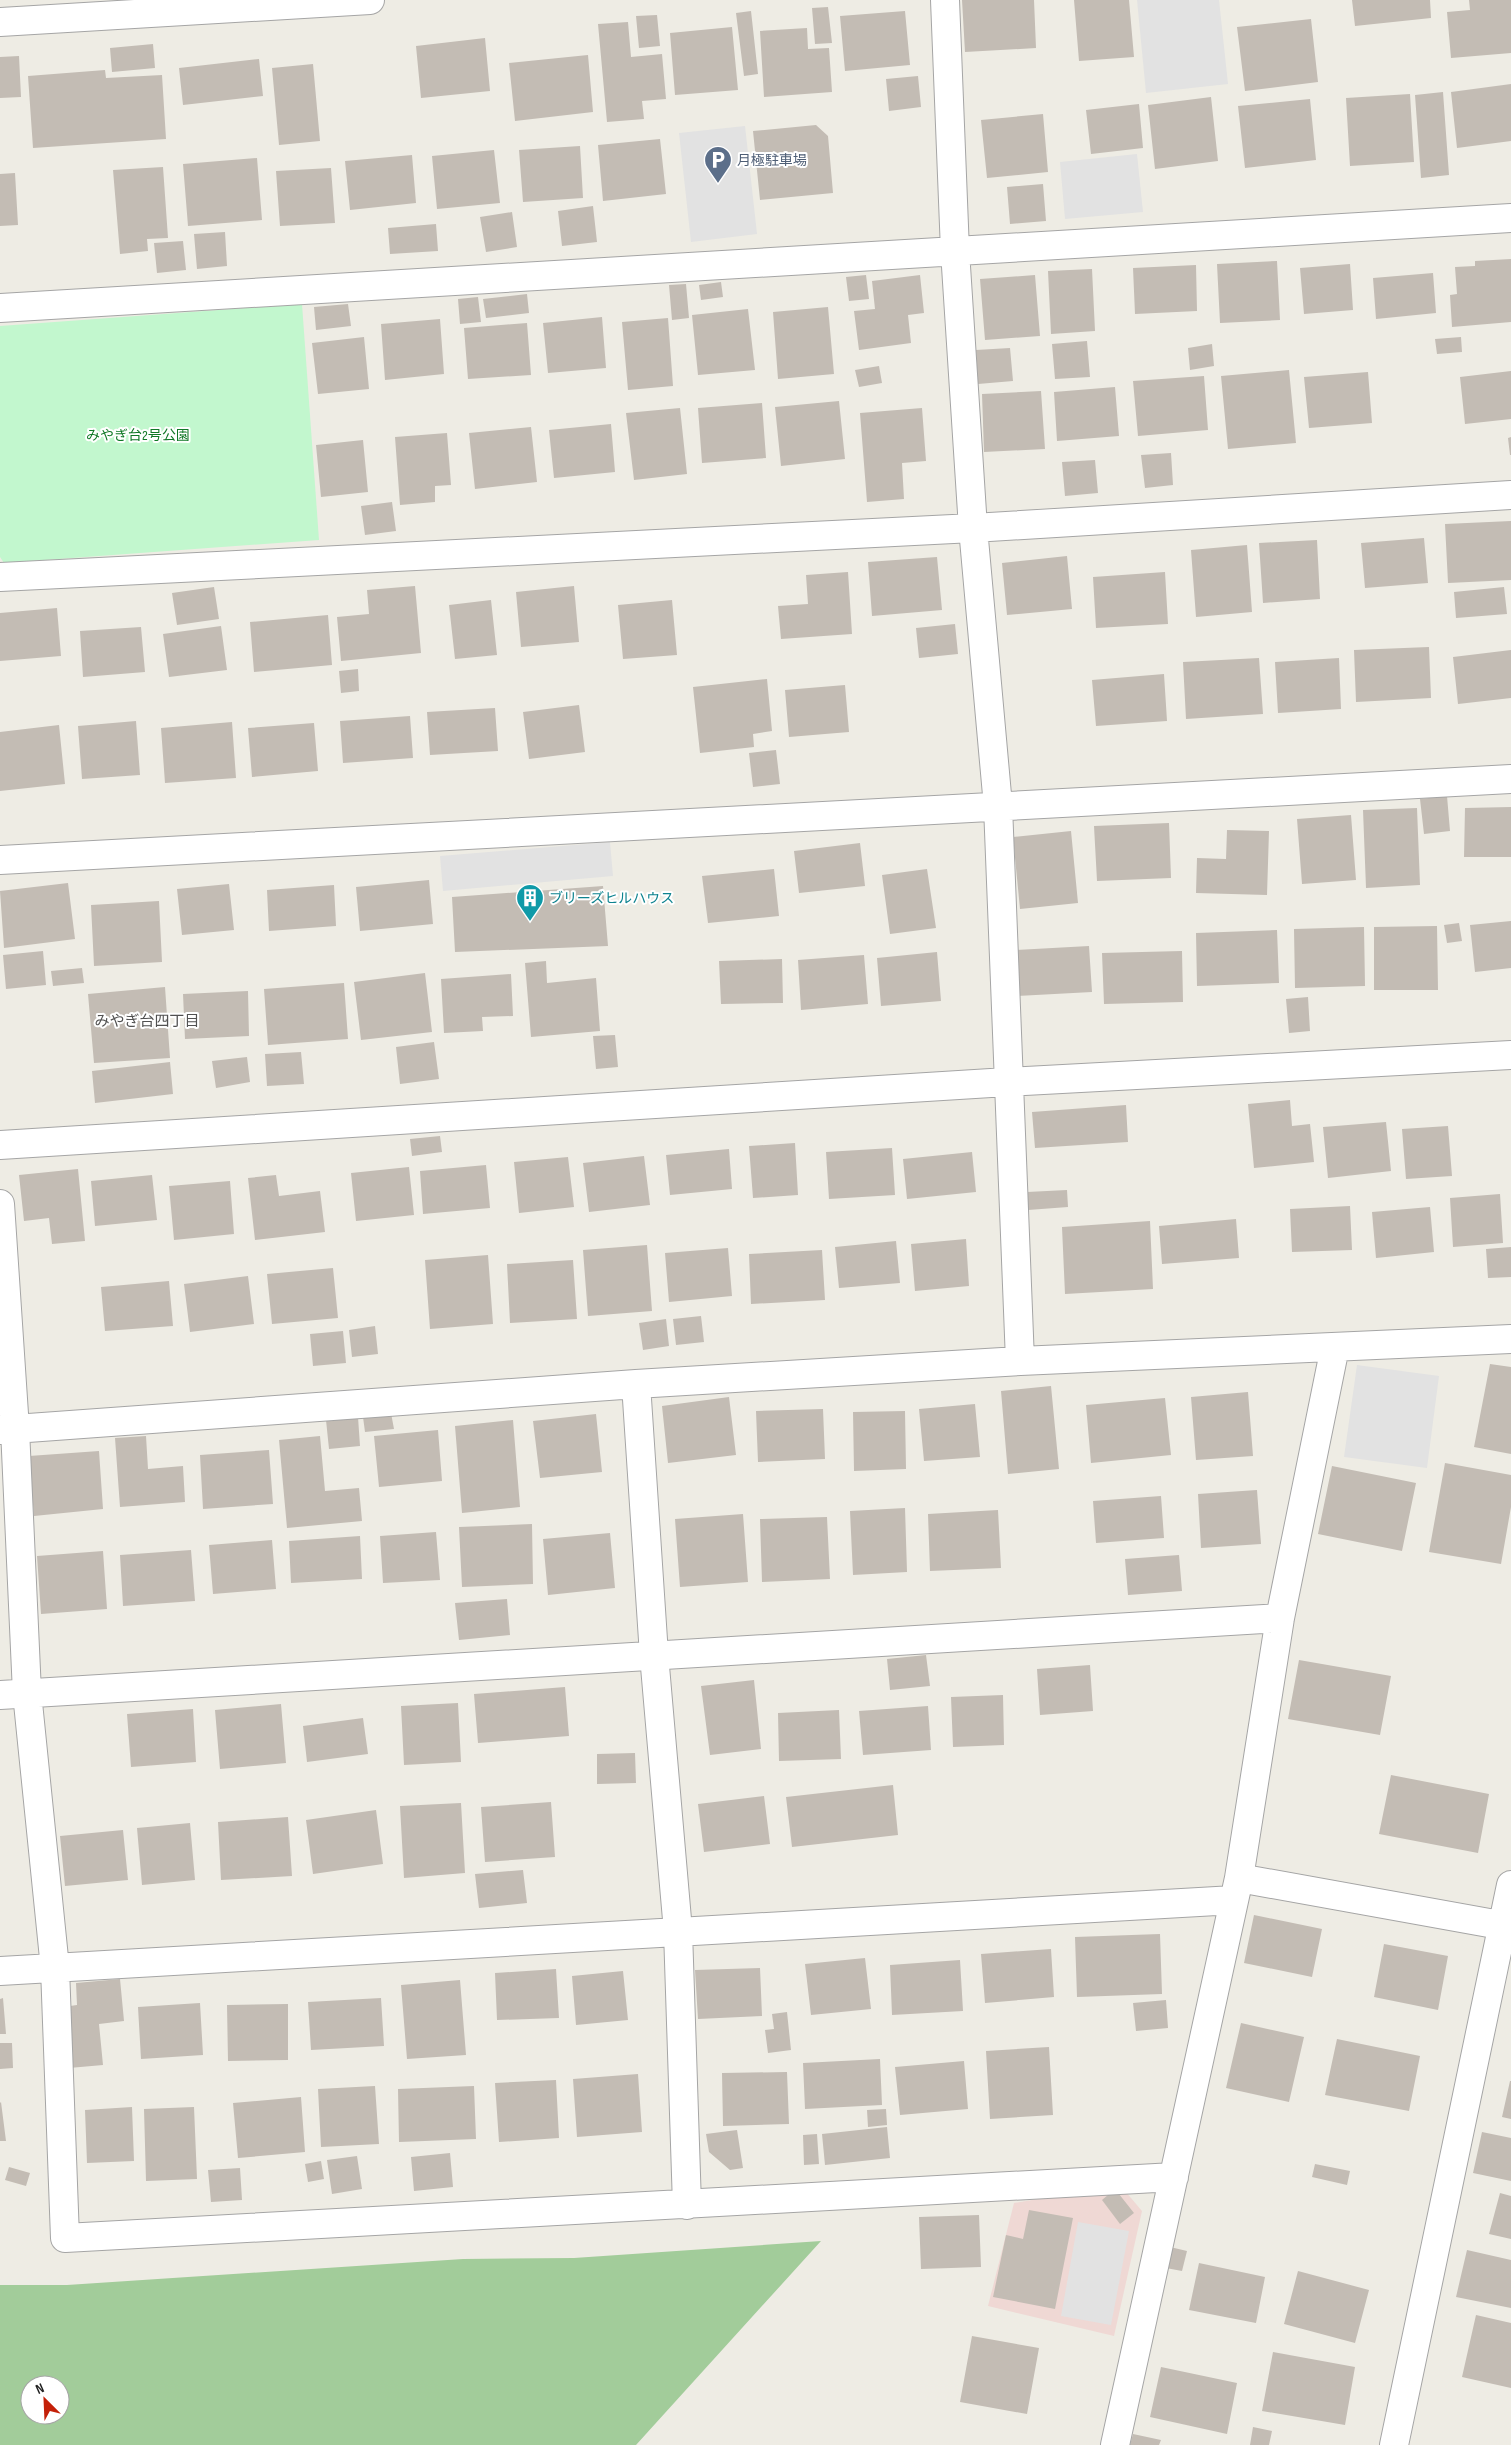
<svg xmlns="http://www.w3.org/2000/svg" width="1511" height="2445" font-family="'Sofia Sans Condensed','Noto Sans JP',sans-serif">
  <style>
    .commercial { fill: #efd8d4 }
    .forest { fill: #a2cc9a; fill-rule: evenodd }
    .park { fill: #c2f7ce }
    .parking { fill: #e2e2e2 }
    .building { fill: #c3bcb4 }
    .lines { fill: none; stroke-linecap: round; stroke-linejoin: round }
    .minor-casing { stroke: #a5a5a5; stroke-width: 30 }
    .tertiary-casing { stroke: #a5a5a5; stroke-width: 30 }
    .minor { stroke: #fff; stroke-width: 28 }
    .tertiary { stroke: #fff; stroke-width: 28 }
    .labels { text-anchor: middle; stroke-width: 4; stroke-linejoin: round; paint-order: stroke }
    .service-label { font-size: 14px; fill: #4e5e75; stroke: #fff; text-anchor: start }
    .park-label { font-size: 14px; fill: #107826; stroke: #fff }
    .culture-label { font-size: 14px; fill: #0d838f; stroke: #fff; text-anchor: start }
    .neighbourhood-label { font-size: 15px; fill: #515151; stroke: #fff }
  </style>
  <rect width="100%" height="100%" fill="#eeece4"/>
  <path class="commercial" d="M1120 2185 1142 2211 1114 2336 988 2306 1014 2203Z"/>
  <path class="forest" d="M821 2241 636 2445H0V2285H67L463 2259 574 2258ZM30 2385H60V2415H30Z"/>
  <path class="park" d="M302 304 319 540 4 563 0 557V326Z"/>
  <path class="parking" d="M1137 0H1219L1228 84 1146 93Z
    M745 126 757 234 691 242 679 133Z
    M1137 154 1143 212 1065 219 1060 162Z
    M610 842 613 876 443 891 440 856Z
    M1357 1365 1439 1376 1427 1468 1344 1457Z
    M1078 2222 1129 2231 1111 2325 1061 2316Z"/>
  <path class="building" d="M962 0H1034L1036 48 965 52Z
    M1074 0H1129L1134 57 1079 61Z
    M1352 0H1430L1431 18 1355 26Z
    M1469 0H1511V53L1451 58 1447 12 1470 10Z
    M828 7 832 43 815 44 812 8Z
    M751 11 758 74 744 76 736 13Z
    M905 11 910 65 845 71 840 16Z
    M657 15 660 46 639 48 636 16Z
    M1311 19 1318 82 1245 91 1237 27Z
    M628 22 631 57 662 54 666 99 642 101 644 119 607 122 598 24Z
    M732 27 738 90 675 95 670 33Z
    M807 28 808 49 829 48 832 92 764 97 760 31Z
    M485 38 490 91 421 98 416 46Z
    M153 44 155 68 112 72 110 48Z
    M588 55 593 112 515 121 509 63Z
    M19 56 21 97 0 98V57Z
    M259 59 263 96 183 105 179 68Z
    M313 64 320 141 279 145 272 68Z
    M105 70 106 78 162 75 166 139 33 148 28 76Z
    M918 76 921 107 889 111 886 79Z
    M1511 84V141L1457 148 1451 92Z
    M1443 92 1449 175 1421 178 1415 95Z
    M1410 94 1414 162 1350 166 1346 98Z
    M1211 97 1218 161 1155 169 1148 105Z
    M1310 99 1316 160 1245 168 1238 106Z
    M1139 104 1143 148 1091 154 1086 110Z
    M1043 114 1048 172 987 178 981 120Z
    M816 125 828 136 833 193 760 200 753 131Z
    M660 139 666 194 603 201 598 145Z
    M580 146 583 198 523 202 519 150Z
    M494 150 500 203 437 209 432 156Z
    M412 155 416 203 350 210 345 161Z
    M257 158 262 220 188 226 183 164Z
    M163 167 168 238 147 239 148 251 120 254 113 170Z
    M331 168 335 223 280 226 276 171Z
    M15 173 18 225 0 226V174Z
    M1043 184 1046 221 1010 224 1007 187Z
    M593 206 597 242 562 246 558 211Z
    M512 212 517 247 486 252 480 217Z
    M436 224 438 251 390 254 388 228Z
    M225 232 227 266 197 269 194 234Z
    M183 241 186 270 157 273 154 243Z
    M1511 259V322L1452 327 1450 295 1457 294 1455 267 1475 266V261Z
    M1277 261 1280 320 1220 323 1217 264Z
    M1350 264 1353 310 1304 314 1300 268Z
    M1196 265 1197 311 1135 314 1133 268Z
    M1092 269 1095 331 1051 334 1048 271Z
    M1433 273 1436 313 1376 319 1373 278Z
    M866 275 869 299 849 301 846 277Z
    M920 275 924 313 908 315 911 343 859 350 854 311 875 309 872 281Z
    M1035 275 1040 336 985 340 980 279Z
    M721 282 723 297 701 300 699 285Z
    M686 284 689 318 672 320 669 285Z
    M527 294 529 313 486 318 483 299Z
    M478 297 481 322 460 324 458 299Z
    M348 304 351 326 316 330 314 307Z
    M828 307 834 374 778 379 773 312Z
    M748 309 755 370 698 375 692 315Z
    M602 317 606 368 548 373 543 323Z
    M668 318 673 386 628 390 622 322Z
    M440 319 444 374 385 380 381 324Z
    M527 323 531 375 468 379 464 328Z
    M364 337 369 389 318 394 312 343Z
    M1461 337 1462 352 1437 354 1435 339Z
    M1087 341 1090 377 1055 379 1052 344Z
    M1212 344 1214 366 1190 370 1188 348Z
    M1010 348 1013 381 978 384 976 350Z
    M879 366 882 383 859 387 855 370Z
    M1289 370 1296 443 1228 449 1221 376Z
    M1511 371V419L1465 424 1460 377Z
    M1368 372 1372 423 1309 428 1304 377Z
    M1204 376 1208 430 1138 436 1133 381Z
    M1115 387 1119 436 1057 441 1054 392Z
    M1041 391 1045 449 984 452 982 394Z
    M839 401 845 459 781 466 775 407Z
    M762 403 766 458 702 463 698 408Z
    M680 408 687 474 634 480 626 413Z
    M922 408 926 461 902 463 904 499 867 502 860 413Z
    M611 424 615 472 554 478 549 430Z
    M531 427 537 482 475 489 469 433Z
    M447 433 451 485 435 486V502L400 505 395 437Z
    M1511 437V455H1510L1508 438Z
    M363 440 368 492 321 497 316 445Z
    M1171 453 1173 485 1145 488 1141 455Z
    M1095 460 1098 493 1065 496 1062 462Z
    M392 502 396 531 365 535 361 506Z
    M1511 521V580L1448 583 1445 524Z
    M1424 538 1428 583 1365 588 1361 543Z
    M1317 540 1320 599 1263 603 1259 543Z
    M1247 545 1252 612 1196 617 1191 550Z
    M1067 556 1072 609 1007 615 1002 563Z
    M937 557 942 610 872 616 868 562Z
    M848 572 852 634 781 639 778 606 808 604 806 575Z
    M1165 572 1168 624 1096 628 1093 577Z
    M415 586 421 653 341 661 337 617 369 614 367 590Z
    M574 586 579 642 521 647 516 592Z
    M214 587 219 619 177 625 172 593Z
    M1504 587 1507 614 1456 618 1454 592Z
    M491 600 497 655 455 659 449 605Z
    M672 600 677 655 623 659 618 605Z
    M57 608 61 656 0 661V613Z
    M328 615 332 665 254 672 250 622Z
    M955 624 958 654 919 658 916 628Z
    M221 626 227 670 169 677 163 634Z
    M141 627 145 672 83 677 80 631Z
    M1429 647 1431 698 1356 702 1354 650Z
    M1511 650V698L1458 704 1453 657Z
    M1259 658 1263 714 1186 719 1183 662Z
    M1339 658 1341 709 1278 713 1275 662Z
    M358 669 359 691 341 693 339 671Z
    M1164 674 1167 721 1096 726 1092 680Z
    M767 679 772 731 753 734 754 747 700 753 693 687Z
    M845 685 849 732 789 737 785 690Z
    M579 705 585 752 529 759 523 712Z
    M495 708 498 751 430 755 427 712Z
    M410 716 413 758 343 763 340 721Z
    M136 721 140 775 82 779 78 726Z
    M232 722 236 778 165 783 161 728Z
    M314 723 318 771 252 777 248 728Z
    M59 725 65 784 0 791V732Z
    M776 750 780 784 753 787 749 753Z
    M1447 796 1450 831 1424 834 1420 799Z
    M1511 807V857H1464L1465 808Z
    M1417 808 1420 885 1366 888 1363 810Z
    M1351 815 1356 880 1302 884 1297 819Z
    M1169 823 1171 878 1097 881 1094 826Z
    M1227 830 1269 831 1267 895 1196 893 1197 858 1226 859Z
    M1071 831 1078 903 1020 909 1013 837Z
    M860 843 865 886 799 893 794 851Z
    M774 869 779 916 708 923 702 876Z
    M927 869 936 928 890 934 882 875Z
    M429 880 433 924 360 931 356 887Z
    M68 883 75 939 4 948 0 891Z
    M229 884 234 930 182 935 177 889Z
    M334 885 336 926 269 931 267 890Z
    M603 886 608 946 455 952 452 897Z
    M159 901 162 962 94 966 91 905Z
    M1511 921V968L1475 972 1470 925Z
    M1459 923 1462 941 1447 943 1444 925Z
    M1437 926 1438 990H1374V927Z
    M1364 927 1365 986 1295 988 1294 929Z
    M1277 930 1279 983 1197 986 1196 933Z
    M1089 946 1092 992 1017 996 1015 950Z
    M43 951 46 985 6 989 3 955Z
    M1182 951 1183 1002 1104 1004 1102 953Z
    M937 952 941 1001 881 1006 877 958Z
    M864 955 868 1004 801 1010 798 960Z
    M782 959 783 1003 721 1004 719 961Z
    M546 961 547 983 596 978 600 1031 531 1037 525 963Z
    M82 968 84 983 53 986 51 971Z
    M425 973 432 1032 361 1040 354 982Z
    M511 974 513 1016 482 1017 483 1031 444 1033 441 979Z
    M344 983 348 1039 268 1045 264 989Z
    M165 987 170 1058 94 1063 88 994Z
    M248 991 249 1036 185 1039 183 994Z
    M1308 997 1310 1031 1289 1033 1286 999Z
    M615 1035 618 1067 596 1069 593 1036Z
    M434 1042 439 1079 400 1084 396 1047Z
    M301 1052 304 1084 267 1086 265 1054Z
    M247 1057 250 1082 216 1088 212 1061Z
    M170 1062 173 1094 95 1103 92 1071Z
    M1290 1100 1292 1126 1310 1124 1314 1162 1254 1168 1248 1104Z
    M1126 1105 1128 1142 1035 1148 1032 1112Z
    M1386 1122 1391 1171 1328 1178 1323 1127Z
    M1448 1126 1452 1176 1406 1179 1402 1129Z
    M440 1136 442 1152 412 1156 410 1139Z
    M795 1143 798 1195 753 1198 749 1146Z
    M892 1148 895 1195 829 1199 826 1152Z
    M729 1149 732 1189 670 1195 666 1155Z
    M972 1152 976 1192 907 1199 903 1159Z
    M644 1156 650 1205 589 1212 583 1163Z
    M568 1157 574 1207 519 1213 514 1162Z
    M486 1165 490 1208 423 1214 420 1171Z
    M409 1167 414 1215 356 1221 351 1173Z
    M78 1169 85 1241 52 1244 49 1218 24 1221 19 1175Z
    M152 1175 157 1220 95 1226 91 1181Z
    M276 1175 279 1196 320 1191 325 1232 255 1240 248 1178Z
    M230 1181 234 1234 174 1240 169 1186Z
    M1067 1190 1068 1207 1028 1210 1027 1192Z
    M1500 1194 1503 1243 1453 1247 1450 1198Z
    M1350 1206 1352 1250 1292 1252 1290 1209Z
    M1430 1207 1434 1252 1376 1258 1372 1212Z
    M1236 1219 1239 1258 1162 1264 1159 1226Z
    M1150 1221 1153 1289 1065 1294 1062 1227Z
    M966 1239 969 1286 915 1291 911 1244Z
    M896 1241 900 1283 839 1288 835 1247Z
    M647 1245 652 1311 588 1316 583 1250Z
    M1511 1247V1277L1488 1278 1486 1249Z
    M728 1248 732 1296 669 1302 665 1253Z
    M822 1250 825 1300 751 1304 749 1254Z
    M488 1255 493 1324 430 1329 425 1260Z
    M573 1260 577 1319 510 1323 507 1264Z
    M333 1268 338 1318 272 1324 267 1274Z
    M248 1276 254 1324 190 1332 184 1284Z
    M169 1281 173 1326 105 1331 101 1287Z
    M701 1316 704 1342 676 1345 673 1319Z
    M666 1319 669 1346 643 1350 639 1323Z
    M375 1326 378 1354 352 1357 349 1330Z
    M343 1331 346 1363 313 1366 310 1334Z
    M1490 1364 1511 1367V1454L1474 1447Z
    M1051 1386 1059 1469 1008 1474 1001 1391Z
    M1248 1392 1253 1456 1196 1460 1191 1397Z
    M729 1397 736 1455 668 1463 662 1406Z
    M1165 1398 1171 1455 1091 1463 1086 1405Z
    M975 1404 980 1457 924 1461 919 1409Z
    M823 1409 825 1459 758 1462 756 1411Z
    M905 1411 906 1469 854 1471 853 1412Z
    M391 1413 394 1429 365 1432 363 1417Z
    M596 1414 602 1472 540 1478 533 1421Z
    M358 1417 360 1446 329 1449 326 1420Z
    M513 1420 520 1507 462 1513 455 1426Z
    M438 1430 442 1481 379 1487 374 1436Z
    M146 1436 148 1469 183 1466 185 1502 120 1507 115 1438Z
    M320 1436 325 1491 359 1488 362 1521 287 1528 279 1440Z
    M269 1450 273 1504 203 1509 200 1455Z
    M99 1451 103 1509 34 1516 29 1456Z
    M1445 1463 1511 1475V1507L1501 1564 1429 1552Z
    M1332 1466 1416 1483 1402 1551 1318 1534Z
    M1257 1490 1261 1544 1201 1548 1198 1494Z
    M1161 1496 1164 1538 1096 1543 1093 1501Z
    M905 1508 907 1572 853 1575 850 1511Z
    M998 1510 1001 1568 930 1571 928 1514Z
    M743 1514 748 1582 680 1587 675 1519Z
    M827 1517 830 1579 762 1582 760 1519Z
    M532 1524 533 1584 462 1587 459 1527Z
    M436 1532 440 1580 383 1583 380 1536Z
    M610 1533 615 1588 548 1595 543 1539Z
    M360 1536 362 1579 291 1583 289 1541Z
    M272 1540 276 1589 213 1594 209 1545Z
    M191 1550 195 1601 123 1606 120 1555Z
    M103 1551 107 1609 41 1614 37 1556Z
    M1179 1555 1182 1591 1128 1595 1125 1559Z
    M507 1599 510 1635 459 1640 455 1603Z
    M926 1655 930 1686 890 1690 887 1659Z
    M1299 1660 1391 1676 1380 1735 1288 1719Z
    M1090 1665 1093 1711 1040 1715 1037 1669Z
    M754 1680 761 1749 710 1755 701 1686Z
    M565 1687 569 1736 478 1743 474 1694Z
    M1003 1695 1004 1745 953 1747 951 1697Z
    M458 1703 461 1762 404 1765 401 1706Z
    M281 1704 286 1763 220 1769 215 1710Z
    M928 1706 931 1750 863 1755 859 1711Z
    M193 1709 196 1762 131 1767 127 1714Z
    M839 1710 841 1759 779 1761 778 1713Z
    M363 1718 368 1754 307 1762 303 1726Z
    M635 1753 636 1783 597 1784V1754Z
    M1391 1775 1489 1794 1478 1853 1379 1834Z
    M893 1785 898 1835 792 1847 786 1797Z
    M764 1796 770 1844 704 1852 698 1804Z
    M551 1802 555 1857 485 1862 481 1807Z
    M461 1803 465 1873 404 1878 400 1806Z
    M376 1810 383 1864 313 1874 306 1820Z
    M288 1817 292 1876 221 1880 218 1822Z
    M190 1823 195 1880 142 1885 137 1828Z
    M123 1830 128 1880 65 1886 60 1836Z
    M523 1870 527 1903 479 1908 475 1874Z
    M1254 1915 1322 1929 1312 1977 1244 1963Z
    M1160 1934 1162 1994 1077 1997 1075 1937Z
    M1384 1944 1448 1956 1438 2010 1374 1997Z
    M1051 1949 1054 1997 985 2003 981 1954Z
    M865 1958 871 2009 811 2015 805 1964Z
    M960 1960 963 2011 892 2015 890 1965Z
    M760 1968 762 2016 698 2019 695 1970Z
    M556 1969 559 2018 497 2020 495 1973Z
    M623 1971 628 2020 576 2025 572 1976Z
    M120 1979 124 2021 99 2024 103 2065 69 2068 63 2007 77 2005 76 1983Z
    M460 1980 466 2055 407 2059 401 1985Z
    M3 1998 6 2034H0V1999Z
    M381 1998 384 2046 311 2050 308 2002Z
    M1166 2000 1168 2028 1136 2031 1133 2003Z
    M200 2003 203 2055 141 2059 138 2007Z
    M288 2004V2060L228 2061 227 2005Z
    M787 2012 791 2050 768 2053 765 2030 774 2029 772 2014Z
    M1241 2023 1304 2037 1289 2102 1226 2088Z
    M1337 2039 1420 2056 1409 2111 1325 2095Z
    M0 2043H12L13 2068 0 2069Z
    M1049 2047 1053 2115 990 2119 986 2051Z
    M880 2059 882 2105 805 2109 803 2063Z
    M964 2061 968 2109 900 2115 895 2067Z
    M787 2072 789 2124 723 2126 722 2073Z
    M638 2074 642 2132 577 2137 573 2079Z
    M556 2080 559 2138 499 2142 495 2083Z
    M1510 2081H1511V2119L1502 2117Z
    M375 2086 379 2144 321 2147 318 2089Z
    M474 2086 476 2139 399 2142 398 2089Z
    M301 2097 305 2152 238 2158 233 2103Z
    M1 2102 6 2141H0V2103Z
    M132 2107 134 2161 87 2163 85 2110Z
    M194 2107 197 2179 146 2181 144 2109Z
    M886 2109 887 2125 868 2127 867 2110Z
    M887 2127 890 2158 825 2165 822 2134Z
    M737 2130 743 2168 730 2170 709 2152 706 2134Z
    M1482 2132 1511 2138V2181L1473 2173Z
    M817 2134 819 2164 804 2165 803 2135Z
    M450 2153 453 2187 414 2191 411 2157Z
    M357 2156 362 2189 332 2194 327 2160Z
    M321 2161 324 2179 308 2182 305 2164Z
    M1315 2164 1350 2171 1347 2185 1312 2177Z
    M9 2167 30 2173 26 2186 5 2180Z
    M240 2168 242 2200 211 2202 208 2170Z
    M1115 2189 1134 2213 1120 2224 1102 2200Z
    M1500 2193 1511 2196V2239L1489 2234Z
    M1029 2210 1073 2218 1055 2309 993 2297 1006 2235 1023 2239Z
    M979 2215 981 2267 921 2269 919 2217Z
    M1170 2247 1187 2251 1182 2271 1166 2268Z
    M1467 2250 1511 2260V2308L1456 2297Z
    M1199 2263 1265 2277 1256 2323 1189 2310Z
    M1298 2271 1369 2290 1355 2343 1284 2324Z
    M1476 2315 1511 2323V2388L1462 2377Z
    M972 2336 1039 2348 1027 2414 960 2402Z
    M1273 2352 1355 2367 1345 2425 1262 2411Z
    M1161 2367 1237 2383 1227 2434 1150 2417Z
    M1253 2427 1272 2431 1269 2445H1250Z
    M1133 2434 1161 2440 1159 2445H1130Z"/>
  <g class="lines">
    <defs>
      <path id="minor" d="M945 0 955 251 973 528 998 806 1020 1361
        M0 308 1511 218
        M0 577 973 528 1511 495
        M0 860 1511 779
        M0 1145 1007 1082 1511 1055
        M0 1204 15 1429 27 1693 55 1968 65 2238 1174 2177
        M636 1384 654 1655 678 1931 687 2205
        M0 1430 636 1384 1020 1361 1511 1339
        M0 1695 1280 1618
        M1239 1878 1511 1927
        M0 1971 1234 1900
        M1115 2445 1239 1878 1280 1618 1335 1347
        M1394 2445 1511 1885"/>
      <path id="tertiary" d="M0 22 370 0"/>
    </defs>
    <use href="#minor" class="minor-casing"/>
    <use href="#tertiary" class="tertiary-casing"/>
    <use href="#minor" class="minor"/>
    <use href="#tertiary" class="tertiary"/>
  </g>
  <defs>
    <symbol id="parking-pin" viewBox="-11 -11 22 30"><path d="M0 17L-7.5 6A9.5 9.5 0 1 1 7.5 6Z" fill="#5c6f8a" stroke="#fff"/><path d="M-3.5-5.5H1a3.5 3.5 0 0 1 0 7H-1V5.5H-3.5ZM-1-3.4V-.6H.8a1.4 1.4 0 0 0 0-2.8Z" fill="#fff"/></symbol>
    <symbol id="building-pin" viewBox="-11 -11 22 30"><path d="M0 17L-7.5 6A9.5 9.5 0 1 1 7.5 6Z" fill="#0f9aa8" stroke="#fff"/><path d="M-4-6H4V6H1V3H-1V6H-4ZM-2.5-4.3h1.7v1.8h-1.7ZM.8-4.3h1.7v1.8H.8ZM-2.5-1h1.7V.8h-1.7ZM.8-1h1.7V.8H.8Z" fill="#fff"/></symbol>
  </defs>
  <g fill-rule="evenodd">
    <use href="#parking-pin" x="702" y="144" width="32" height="43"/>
    <use href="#building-pin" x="514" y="882" width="32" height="43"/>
  </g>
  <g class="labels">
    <g class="service-label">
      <text x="737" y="165">月極駐車場</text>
    </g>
    <g class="park-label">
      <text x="138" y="440">みやぎ台2号公園</text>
    </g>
    <g class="culture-label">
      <text x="549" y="903">ブリーズヒルハウス</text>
    </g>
    <g class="neighbourhood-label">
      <text x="147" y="1026">みやぎ台四丁目</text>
    </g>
  </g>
  <g transform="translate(45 2400) rotate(336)"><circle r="24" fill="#ffffff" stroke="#a5a5a5"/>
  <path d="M0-4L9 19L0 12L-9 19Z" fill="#c42008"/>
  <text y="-8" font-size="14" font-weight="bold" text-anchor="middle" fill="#1e1e1e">N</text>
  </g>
</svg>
